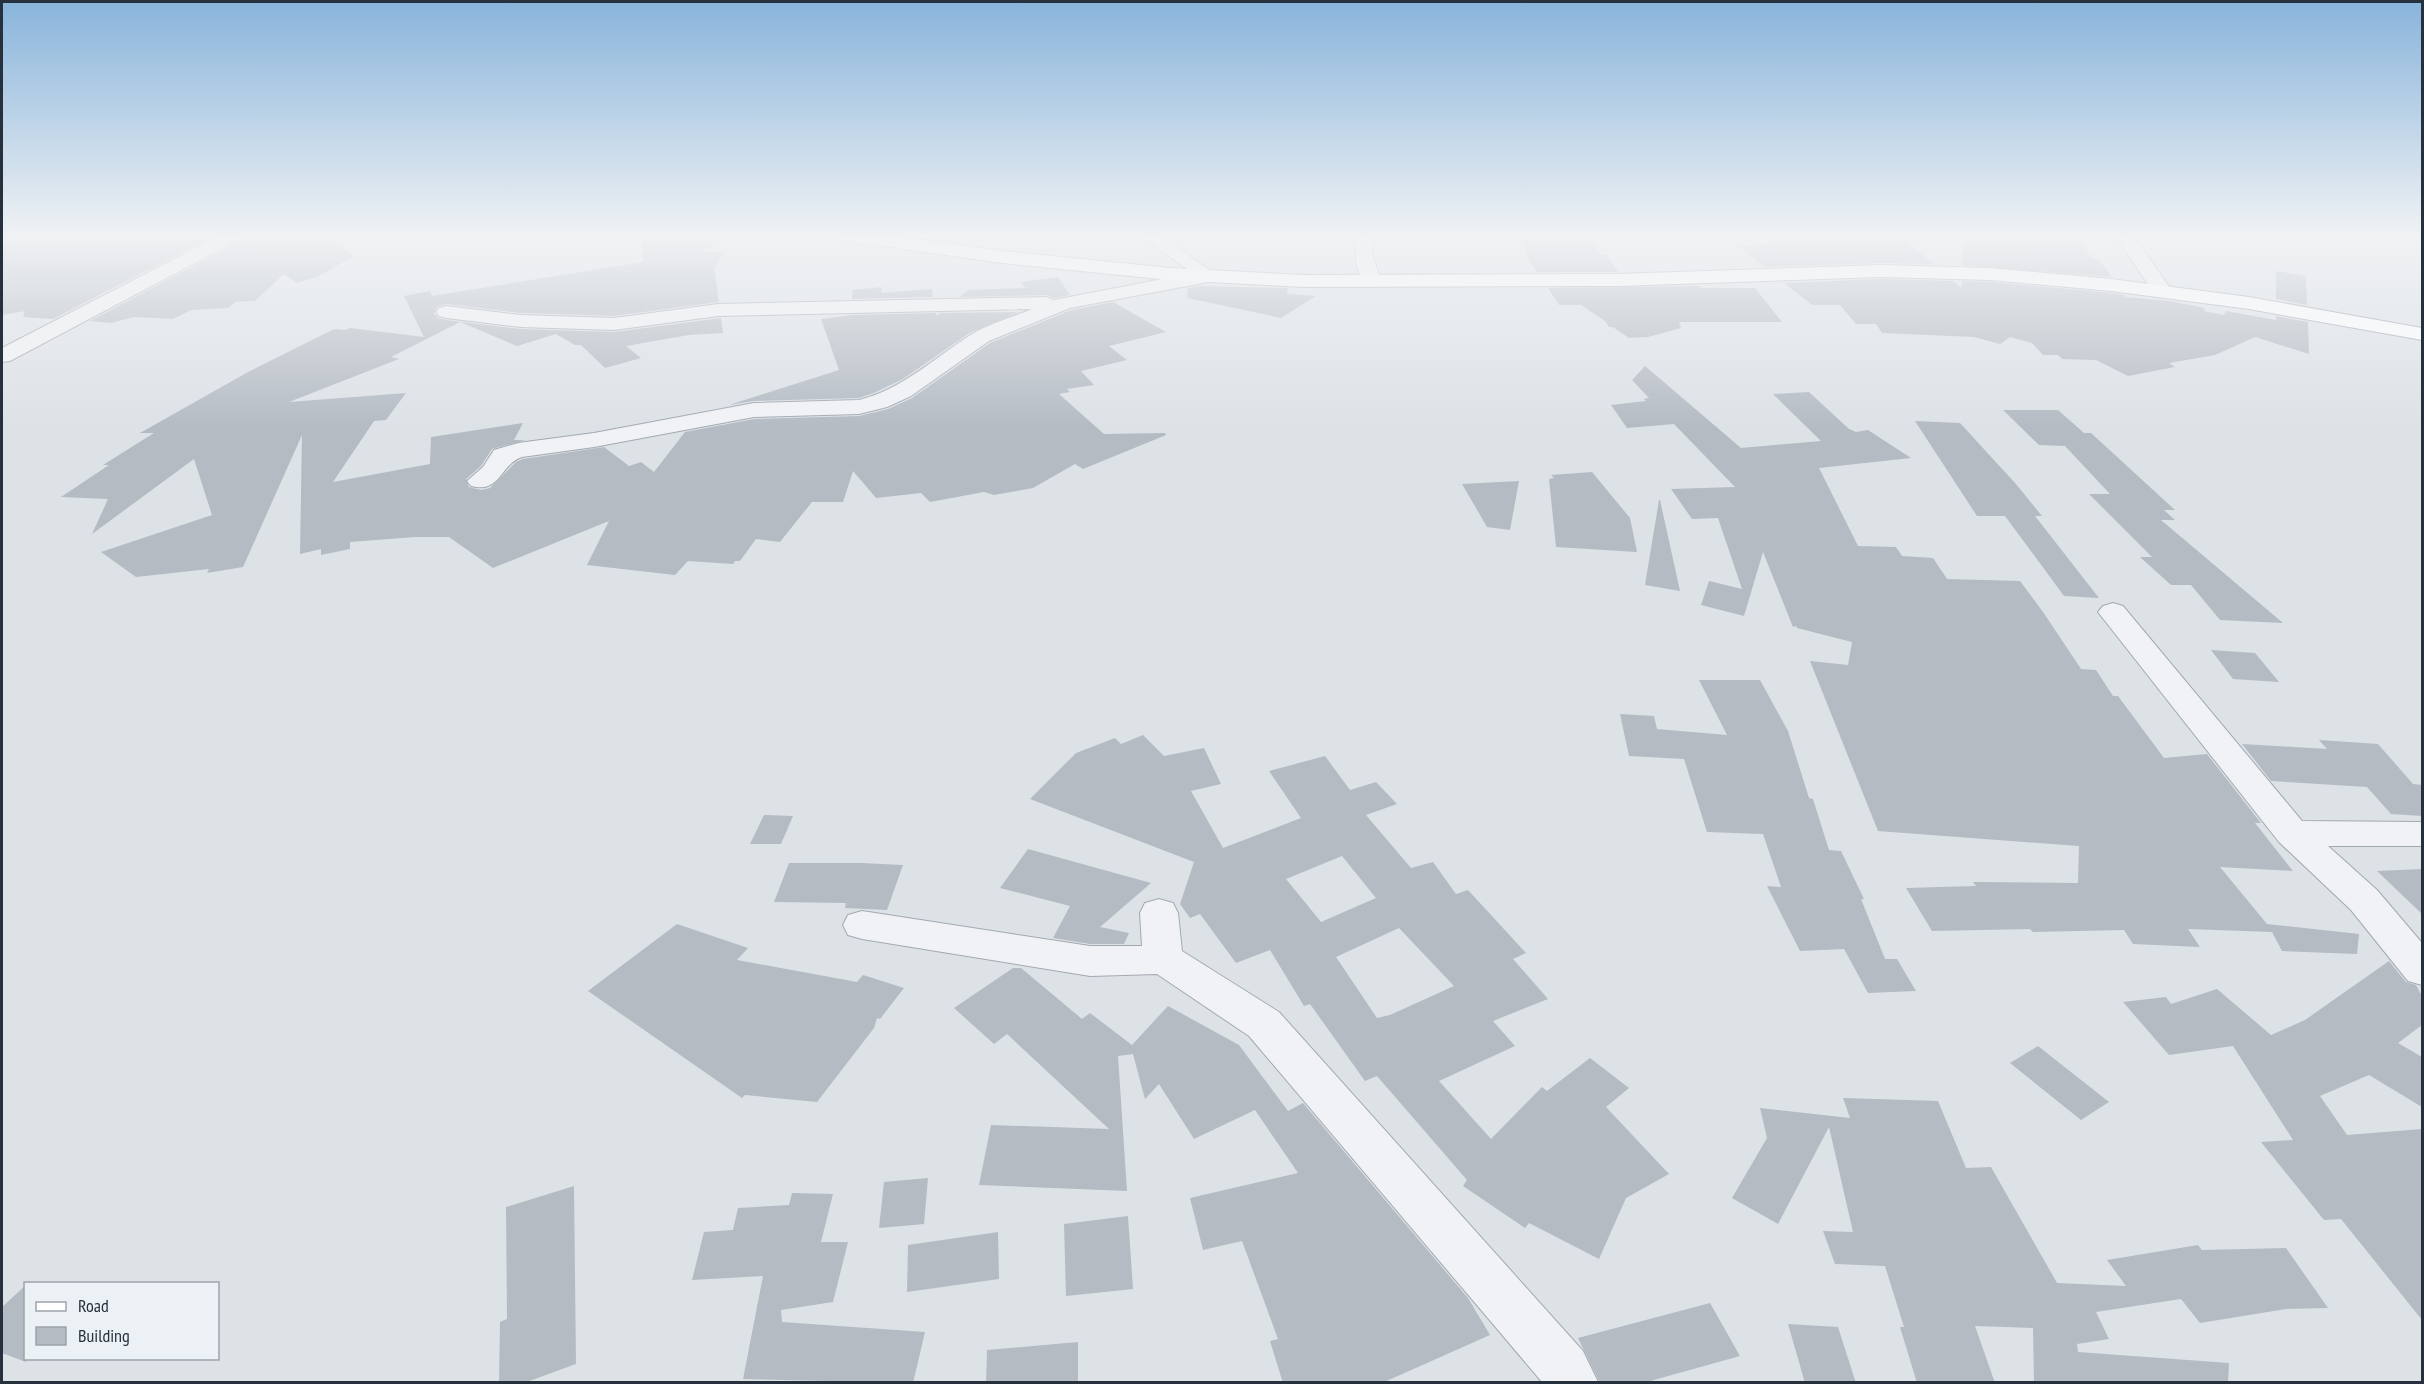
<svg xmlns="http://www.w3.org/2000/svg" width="2424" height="1384" font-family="'PT Sans Narrow',sans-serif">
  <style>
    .building { fill: #b4bbc3; fill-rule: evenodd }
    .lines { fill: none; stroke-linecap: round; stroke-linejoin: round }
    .minor-casing { stroke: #a3a9b1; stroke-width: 2 }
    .major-casing { stroke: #9da7b2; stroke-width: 2 }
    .minor { fill: #f0f2f5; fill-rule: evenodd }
    .major { fill: #fff; fill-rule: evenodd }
  </style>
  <rect width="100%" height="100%" fill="#dde2e7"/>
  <path class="building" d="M2 234H218L53 319 23 317 25 311 2 315Z
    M247 234H317L354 256 319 276 297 283 284 274 255 301 235 302 229 308 191 310 173 319 134 317 111 323 90 321 243 240Z
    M642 234H679L724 241 702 251 724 253 714 268 719 302 614 316 521 313 446 304 437 307 434 313 438 318 446 320 521 329 614 332 721 318 723 333 689 335 626 346 641 358 605 368 581 345H575L556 334 517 346 460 322 391 357 399 359 289 402 406 393 386 420 374 421 333 482 430 464 431 437 523 423 514 440H525L492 449 481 466 466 479 469 487 481 490 490 488 516 462 523 459 604 447 629 466 641 462 654 472 685 432 754 419 859 416 888 409 912 398 990 343 1071 310 1113 302 1166 332 1109 346 1127 360 1081 371 1094 385 1067 389 1070 392 1059 394 1104 434 1165 433 1166 435 1083 469 1075 464 1033 488 994 495 984 492 930 502 921 493 876 498 853 471 843 502H812L780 542 756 539 740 561H735L733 564 688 561 675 575 587 565 609 521 493 568 449 537H415L350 542V549L321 555V549L300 554 302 435 243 567 207 573 209 569 136 577 101 552 212 515 194 459 92 534 108 499 61 497 109 465H103L154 433H140L248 372 334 329 346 330 350 328 424 337 404 296 430 291 432 296 643 262Z
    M1964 234H2078L2091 258 2099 260 2112 277 1962 265Z
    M1517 236H1587L1600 255H1607L1618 272H1537L1525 255H1528Z
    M1799 236H1900L1934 264 1881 263 1764 267 1738 246 1805 241Z
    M2276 271 2306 276 2307 305 2276 299Z
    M1058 277 1070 295 1054 298 1046 295 959 297 968 290 1025 288 1021 282Z
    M1881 279 1954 281 1961 288 1962 281 1990 282 2111 293 2125 295 2126 297 2170 301 2205 308 2204 311 2224 315 2226 311 2276 320V316L2308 322 2309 354 2255 337 2215 355 2169 363 2175 367 2128 376 2096 360 2062 359 2058 355H2043L2032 343 2010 337 2000 344 1974 337 1882 333 1876 324H1856L1840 305H1812L1784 283Z
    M1199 286 1288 288 1287 294 1316 296 1281 318 1187 298 1188 288Z
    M1699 286 1701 288H1755L1782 322H1679L1681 328 1648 337 1629 338 1613 327H1609L1605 321 1581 305H1559L1548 288Z
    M881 287 882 293 932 289 933 297 852 299 853 290Z
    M1019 312 971 332 903 379 874 393 859 398 754 401 729 405 839 370 821 319 852 315 936 313 937 316 940 313Z
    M1645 366 1741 448 1821 441 1773 394 1809 392 1849 429 1856 432 1868 430 1911 458 1819 468 1858 546 1896 547 1902 556 1933 558 1947 579 2020 581 2043 612 2081 669 2096 670 2113 696H2118L2164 758 2207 754 2261 823H2255L2293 871 2220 867 2267 924 2359 934 2357 954 2282 951 2272 932 2188 929 2200 947 2133 944 2124 930 2033 932 2030 929 1932 931 1906 888 1976 886 1973 882 2078 883 2079 846 1878 831 1810 661 1848 665 1852 642 1797 628 1796 626 1793 627 1763 552 1744 616 1701 605 1709 581 1742 589 1718 518 1692 519 1671 489 1735 487 1674 424 1627 428 1611 405 1646 401 1644 399 1649 398 1632 380Z
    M2003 410H2058L2084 433H2091L2175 510H2164L2175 520H2161L2283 623 2220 620 2191 585H2171L2140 557H2152L2089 494H2110L2065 446 2039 445Z
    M1915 421 1960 423 2016 484 2042 516H2035L2099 598 2064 596 2005 516H1977Z
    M1592 472 1630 518 1637 552 1556 547 1549 479 1554 478 1551 475Z
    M1519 481 1510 530 1487 527 1462 484Z
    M1659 500H1660L1680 591 1645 585Z
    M2211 650 2255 653 2279 682 2233 679Z
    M1699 680H1760L1788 731 1809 798 1813 799 1829 850 1841 851 1864 899H1861L1885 959H1897L1916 991 1868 993 1844 949 1800 951 1767 886 1781 887 1763 834 1707 832 1684 759 1629 756 1620 714 1654 716 1657 729 1727 735Z
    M1143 735 1164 756 1204 748 1221 784 1191 791 1223 848 1301 818 1269 771 1325 756 1350 790 1376 782 1397 804 1366 815 1411 868 1433 862 1456 894 1468 890 1526 953 1513 959 1548 999 1493 1021 1515 1046 1439 1081 1491 1139 1542 1087 1547 1091 1590 1058 1629 1088 1606 1107 1669 1174 1626 1198 1599 1259 1529 1223 1525 1228 1463 1186 1467 1180 1377 1076 1365 1081 1310 1004 1304 1006 1270 950 1236 963 1200 914 1190 918 1180 904 1194 862 1030 799 1076 753 1115 738 1121 744ZM1342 856 1376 898 1321 922 1286 879ZM1399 928 1454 986 1390 1015 1377 1018 1336 957Z
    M2319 740 2378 744 2413 784 2422 785V816L2391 814 2367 787 2271 781 2242 744 2327 749Z
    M764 815 793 816 781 844H750Z
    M1028 849 1151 883 1100 927 1129 933 1124 944H1090L1053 938 1070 906 1000 888Z
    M789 863H861L903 865 887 910 845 908 846 903 774 902Z
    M2422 869V914L2377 871Z
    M677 924 748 948 737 960 857 982 863 975 904 988 880 1019 877 1018 874 1028 817 1102 745 1095 742 1098 588 991Z
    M2389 961 2406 982 2416 985 2422 996V1025L2398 1043 2422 1057V1107L2369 1075 2320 1096 2347 1135 2422 1129V1320L2341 1219 2324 1220 2261 1142 2293 1140 2233 1046 2169 1055 2123 1002 2166 997 2171 1004 2217 989 2271 1035 2305 1020Z
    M1013 968H1021L1082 1019 1090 1013 1132 1045 1168 1006 1239 1045 1288 1111 1303 1103 1468 1298 1490 1335 1382 1383H1283L1270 1341 1278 1339 1242 1241 1203 1250 1190 1198 1298 1173 1255 1110 1194 1139 1159 1084 1145 1099 1133 1054 1118 1056 1127 1191 979 1185 991 1125 1109 1129 1007 1034 994 1044 954 1008Z
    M2038 1046 2109 1102 2081 1120 2010 1063Z
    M1843 1098 1938 1101 1966 1168 1991 1167 2057 1283 2126 1286 2107 1260 2198 1245 2202 1250 2286 1248 2328 1308 2286 1309 2200 1323 2181 1299 2096 1312 2109 1339 2077 1344 2078 1352 2229 1363 2228 1383H2034L2033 1328 1975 1326 1995 1383H1917L1900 1327H1904L1885 1266 1835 1264 1823 1231 1853 1232 1829 1127 1778 1224 1732 1198 1767 1138 1760 1108 1850 1118Z
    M928 1178 924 1224 879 1228 884 1182Z
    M574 1186 576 1364 524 1383H499L500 1322 507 1319 506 1207Z
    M792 1193 833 1194 821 1242H848L833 1302 781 1310 782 1322 925 1332 913 1383 743 1379 763 1276 692 1280 704 1232 733 1230 738 1208 789 1205Z
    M1128 1216 1133 1289 1066 1296 1064 1224Z
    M998 1232 999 1279 907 1292 908 1245Z
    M26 1285V1362L2 1353V1307Z
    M1710 1303 1740 1356 1643 1383H1600L1578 1338Z
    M1788 1324 1838 1327 1856 1383H1805Z
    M1078 1342V1383H986L987 1350Z"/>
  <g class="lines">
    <defs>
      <path id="minor" d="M223 234H245L242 238 10 361 2 362V348Z
        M1137 234H1158L1218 276 1216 280 1209 282 1070 308 989 341 911 396 887 407 859 414 754 417 594 447 522 457C500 464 501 494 471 486L467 481 483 467 494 450 518 443 594 433 754 403 859 400C901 390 936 357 972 334 990 323 1013 317 1032 309L718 316 614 330 521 327 446 318 439 316 436 312 439 308 446 306 521 315 614 318 718 304 1046 297 1054 300 1193 273Z
        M1357 234H1375L1372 253 1381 281 1379 285H1365C1355 269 1354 252 1357 234Z
        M2114 234H2132L2173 292 2170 296H2156Z
        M2113 603 2123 606 2302 821 2422 822V846H2328L2377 890 2422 943V985L2408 981 2351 910 2279 842 2098 612 2103 606Z
        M1159 899 1173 903 1178 913 1182 951 1279 1012 1583 1351 1598 1382H1542L1249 1036 1157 974 1090 976 862 939 848 935 843 925 848 915 862 911 1090 946H1142L1140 913 1145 903Z"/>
      <path id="major" d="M831 234H879L1002 251 1170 268 1305 275 1617 274 1881 265 1990 268 2111 279 2249 297 2422 328V340L2249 309 2111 291 1990 280 1881 277 1617 286 1305 287 1170 280 1002 263 840 240 833 238Z"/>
    </defs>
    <use href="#minor" class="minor-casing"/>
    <use href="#major" class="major-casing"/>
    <use href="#minor" class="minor"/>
    <use href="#major" class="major"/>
  </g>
  <linearGradient id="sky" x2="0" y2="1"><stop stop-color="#88b4db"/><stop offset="0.55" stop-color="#f0f2f4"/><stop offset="1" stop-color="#f0f2f4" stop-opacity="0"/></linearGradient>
  <rect width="2424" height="428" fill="url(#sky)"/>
  <rect width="2424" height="1384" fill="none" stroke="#27313d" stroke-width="6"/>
  <rect x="24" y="1282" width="195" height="78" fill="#ecf1f5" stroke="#9da4ab" stroke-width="1.5"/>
  <rect x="36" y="1302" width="30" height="9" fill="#ffffff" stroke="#9da4ab" stroke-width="1.5"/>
  <text x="78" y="1312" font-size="18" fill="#27313d">Road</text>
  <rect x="36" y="1327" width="30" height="18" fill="#b4bbc3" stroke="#9da4ab" stroke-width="1.5"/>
  <text x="78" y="1342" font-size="18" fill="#27313d">Building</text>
</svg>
